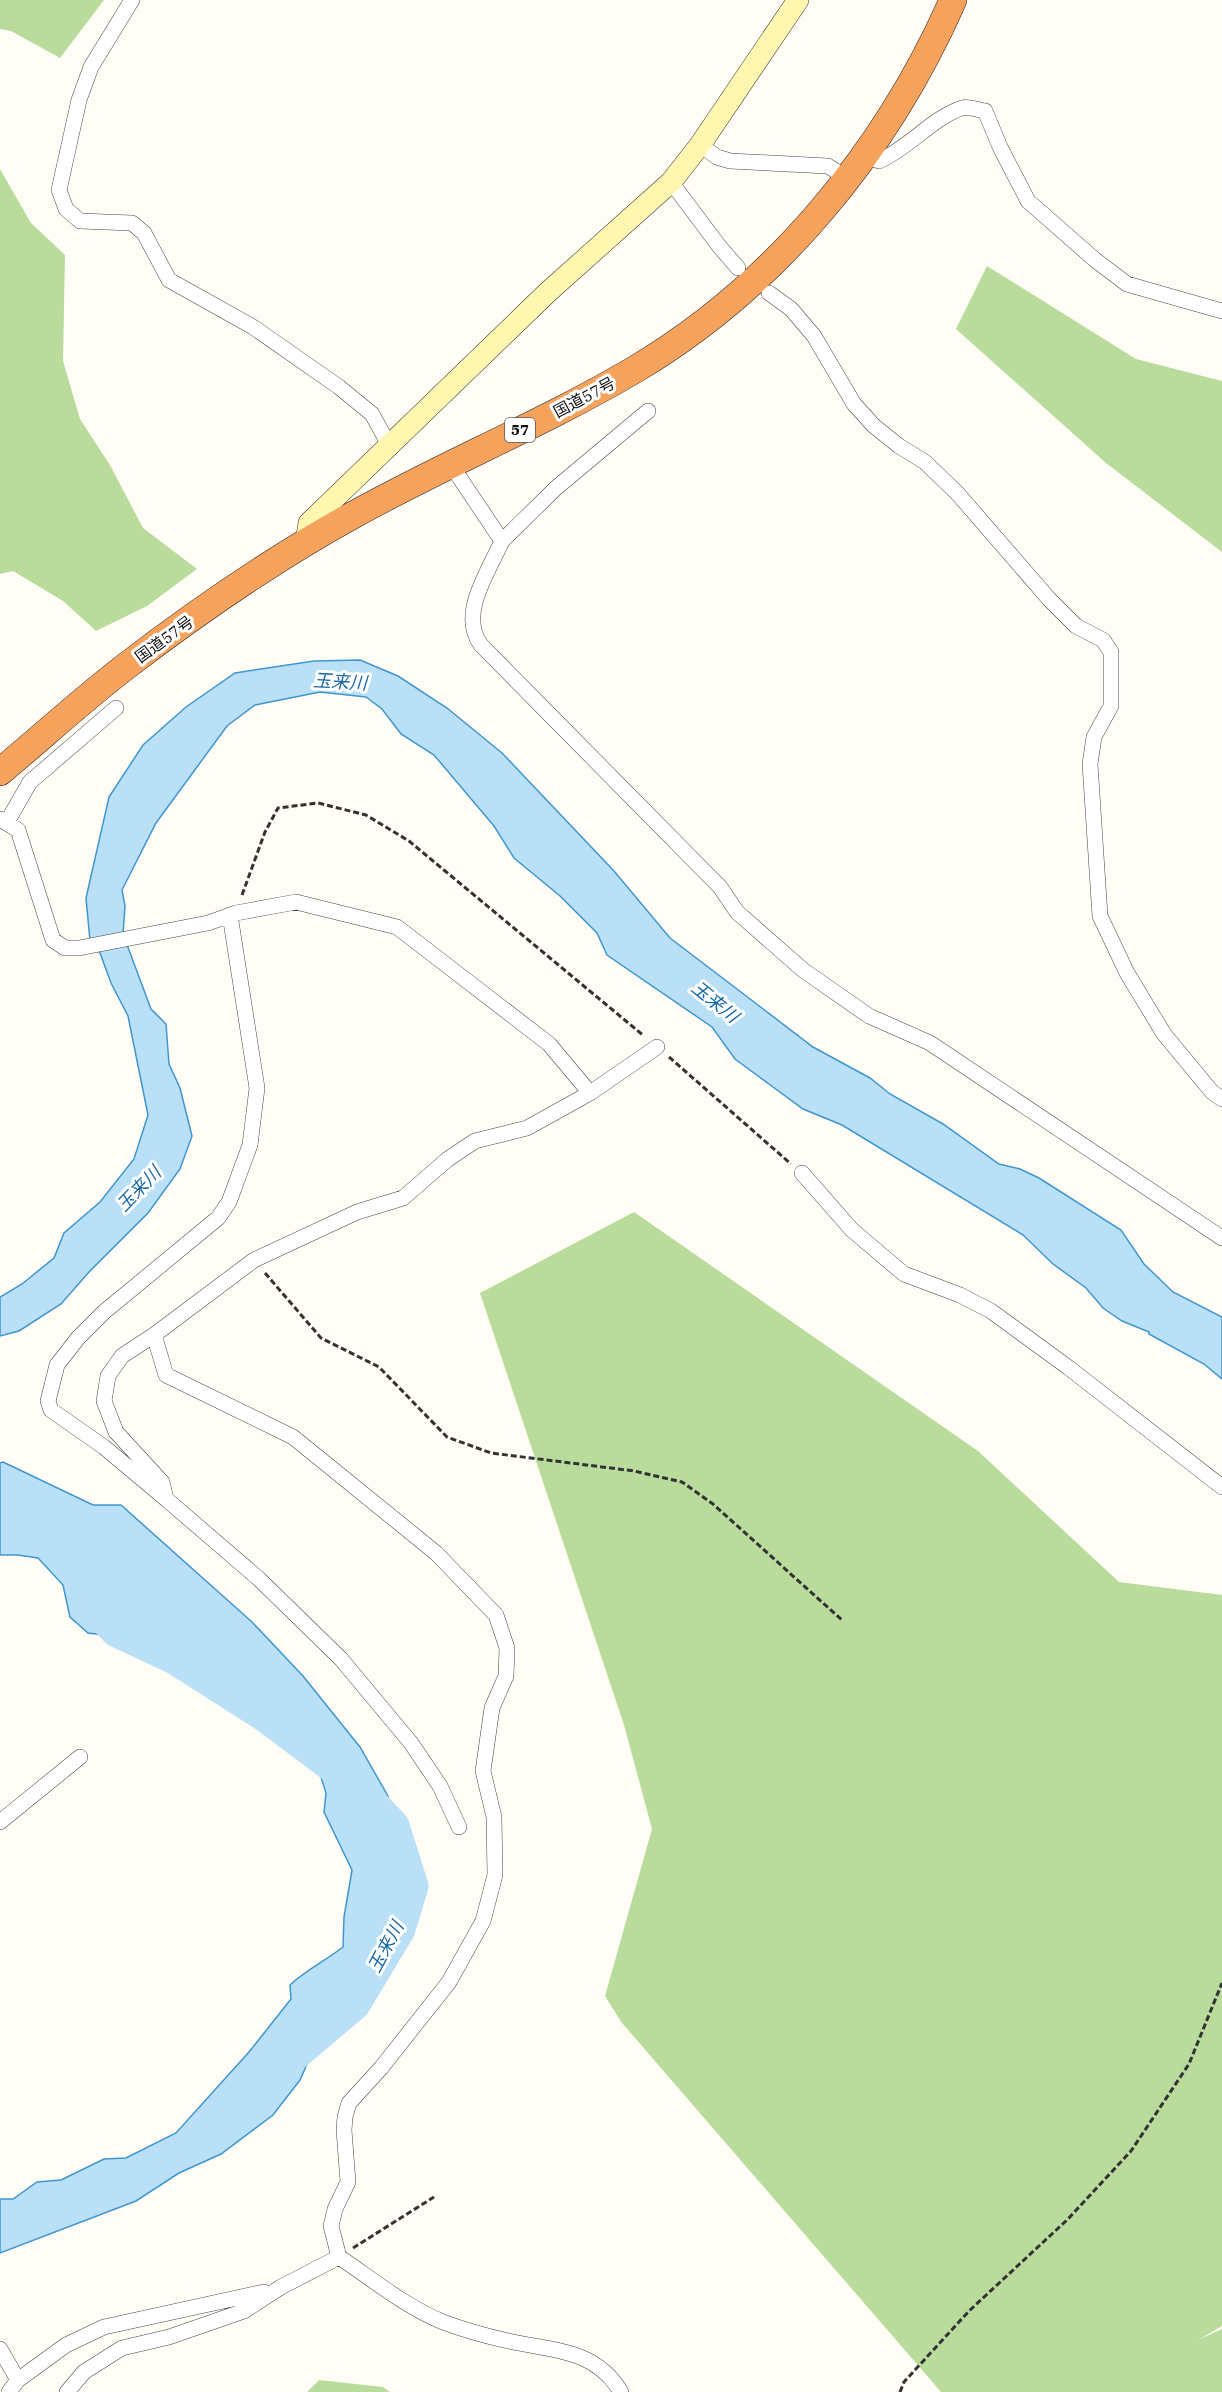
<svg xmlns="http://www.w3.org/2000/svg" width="1222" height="2392" font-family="'IBM Plex Serif','Noto Sans JP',serif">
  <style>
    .forest { fill: #b9dc9c }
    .water { fill: #b9e0f7; stroke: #3f96cf; stroke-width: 1.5 }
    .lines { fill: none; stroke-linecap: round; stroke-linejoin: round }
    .river { stroke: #b9e0f7; stroke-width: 33 }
    .street-casing { stroke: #444; stroke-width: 16 }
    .secondary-casing { stroke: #333; stroke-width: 22 }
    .highway-casing { stroke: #222; stroke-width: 28 }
    .path { stroke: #333; stroke-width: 3; stroke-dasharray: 6 3; stroke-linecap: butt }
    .street { stroke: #fff; stroke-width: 15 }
    .secondary { stroke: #fff6b0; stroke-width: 21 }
    .highway { stroke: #f5a25d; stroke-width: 27 }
    .labels { text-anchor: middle; stroke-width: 6; stroke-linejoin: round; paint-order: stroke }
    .shield { fill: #fff; stroke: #585858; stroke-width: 1.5 }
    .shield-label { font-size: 15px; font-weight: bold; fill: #111 }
    .street-label { font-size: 16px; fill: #111; stroke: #fff }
    .water-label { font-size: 18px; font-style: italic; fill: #1768a6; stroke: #fff }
  </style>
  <rect width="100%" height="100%" fill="#fffdf5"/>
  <path class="forest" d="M0 0H104L60 58 11 31 0 29Z
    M0 169 31 223 65 255 63 361 80 419 110 465 143 528 197 569 147 606 96 631 63 601 13 571 0 574Z
    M987 266 1136 359 1222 381V552L1106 463 956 329Z
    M634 1212 978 1451 1119 1582 1222 1595V2326L1198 2340 1222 2329V2392H941L622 2023 605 1996 652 1829 624 1725 480 1293Z
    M319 2380 383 2387 390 2392H307Z"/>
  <path class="water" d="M360 660 398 676 447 708 502 753 614 871 670 938 813 1047 870 1078 890 1094 943 1124 999 1164 1020 1169 1039 1178 1121 1230 1144 1264 1173 1292 1222 1317V1379L1204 1364 1149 1334V1332L1122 1321 1103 1308 1086 1288 1053 1264 1023 1235 842 1125 803 1109 735 1059 712 1027 607 955 597 933 560 896 514 858 494 826 434 755 401 734 382 709 366 697 320 692 255 705 227 726 156 823 122 890 125 906 123 934 151 1009 166 1024 169 1064 180 1088 192 1136 180 1169 148 1213 89 1272 61 1304 19 1331 0 1336V1297L22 1284 54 1258 64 1233 100 1202 134 1159 148 1115 128 1016 111 983 100 953 90 941 86 898 109 797 143 745 186 707 235 673 314 661Z
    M3 1462 93 1505H121L252 1622 303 1676 360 1747 388 1796 392 1834 386 1847 396 1883 395 1926 379 1936 364 1980 332 2007 300 2080 273 2115 221 2154 179 2173 136 2201 0 2253V2199H13L37 2182 61 2180 104 2159 126 2158 176 2133 249 2052 291 1999 290 1985C306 1970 325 1961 343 1947L344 1917 352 1870 324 1812 326 1793 318 1768 296 1734 276 1711H246L215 1692 185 1657 150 1644 129 1619 112 1636 88 1633 70 1617 63 1585 38 1558 18 1555H0V1463Z"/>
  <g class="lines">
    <path class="river" d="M85 1598 117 1631 175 1658 266 1716 347 1777 393 1826 412 1886 399 1929 354 2004 288 2060"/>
    <defs>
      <path id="street" d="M132 0 91 67 79 100 59 190 66 209 80 221 132 223 144 233 169 280 253 327 339 387 372 414 389 445
        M700 145 717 157 730 161 828 166 847 178
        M864 156 879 161C909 148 932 118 962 108 969 106 978 110 985 111L1001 149 1028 201 1094 259 1127 284 1222 311
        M671 182 719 246 738 268
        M769 293 791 309 814 336 854 404 874 426 899 446 925 462 958 494 1049 599 1076 626 1103 640 1111 652V706L1094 737 1090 764 1100 916 1127 973 1164 1034 1212 1092 1222 1099
        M451 465 502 541 556 488 648 411
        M502 541C489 571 458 614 481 645L720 887 737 912 803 970 869 1016 930 1043 1222 1238
        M0 819 18 830 53 940 65 948H79L208 923 236 913 296 902 397 927 549 1044 590 1093
        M7 822 30 782 116 708
        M802 1173 852 1230 904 1274 960 1295 991 1311 1069 1368 1222 1487
        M154 1335 166 1375 293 1437 436 1553 496 1615 507 1648 506 1676 492 1708 483 1771 494 1817 495 1875 483 1921 449 1982 381 2068 349 2103 345 2117 344 2130 348 2182 335 2209 331 2226 339 2257C372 2279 406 2307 443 2322 467 2331 493 2338 518 2343 560 2351 597 2352 621 2392
        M166 1499 104 1447 51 1410 48 1401 57 1365 78 1338 104 1312 218 1218 229 1202 250 1145 257 1088 230 915
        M0 1822 80 1757
        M459 1827 440 1786 411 1743 341 1659 259 1579 166 1499 162 1482 116 1432 104 1401 108 1376 122 1356 154 1335 254 1260 357 1212 403 1198 448 1159 475 1141 527 1128 590 1093 657 1047
        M0 2349 18 2380
        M9 2392 18 2380 66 2345 104 2327 264 2292
        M67 2392 84 2372 122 2348 169 2337 244 2311 281 2287 339 2257"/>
      <path id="secondary" d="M306 542 309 523 548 292 671 182 700 145 798 0"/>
      <path id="highway" d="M0 772C42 737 82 700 125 667 198 611 275 558 355 514 447 463 544 423 634 370 776 286 887 150 953 0"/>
    </defs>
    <use href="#street" class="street-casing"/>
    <use href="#secondary" class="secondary-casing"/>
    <use href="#highway" class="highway-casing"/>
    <path class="path" d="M242 895 265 832 278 808 318 803 366 815 409 841 644 1036
      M669 1057 791 1164
      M265 1273 321 1338 379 1367 447 1437 491 1453 634 1471 682 1482 713 1504 843 1621
      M353 2248 434 2197
      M900 2392 904 2382 969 2311 1067 2220 1131 2151 1189 2064 1222 1983"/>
    <use href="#street" class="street"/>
    <use href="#secondary" class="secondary"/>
    <use href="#highway" class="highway"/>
  </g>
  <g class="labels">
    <rect class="shield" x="505" y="418" width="30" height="24" rx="4.5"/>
    <g class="shield-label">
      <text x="520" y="435">57</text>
    </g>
    <g class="street-label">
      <text transform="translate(584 397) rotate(-28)" y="6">国道57号</text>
      <text transform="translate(164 639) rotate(-36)" y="6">国道57号</text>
    </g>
    <g class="water-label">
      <text transform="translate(340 682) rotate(3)" y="6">玉来川</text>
      <text transform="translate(715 1002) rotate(39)" y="6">玉来川</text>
      <text transform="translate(139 1189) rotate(-46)" y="6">玉来川</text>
      <text transform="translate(386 1947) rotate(-62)" y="6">玉来川</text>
    </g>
  </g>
</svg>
